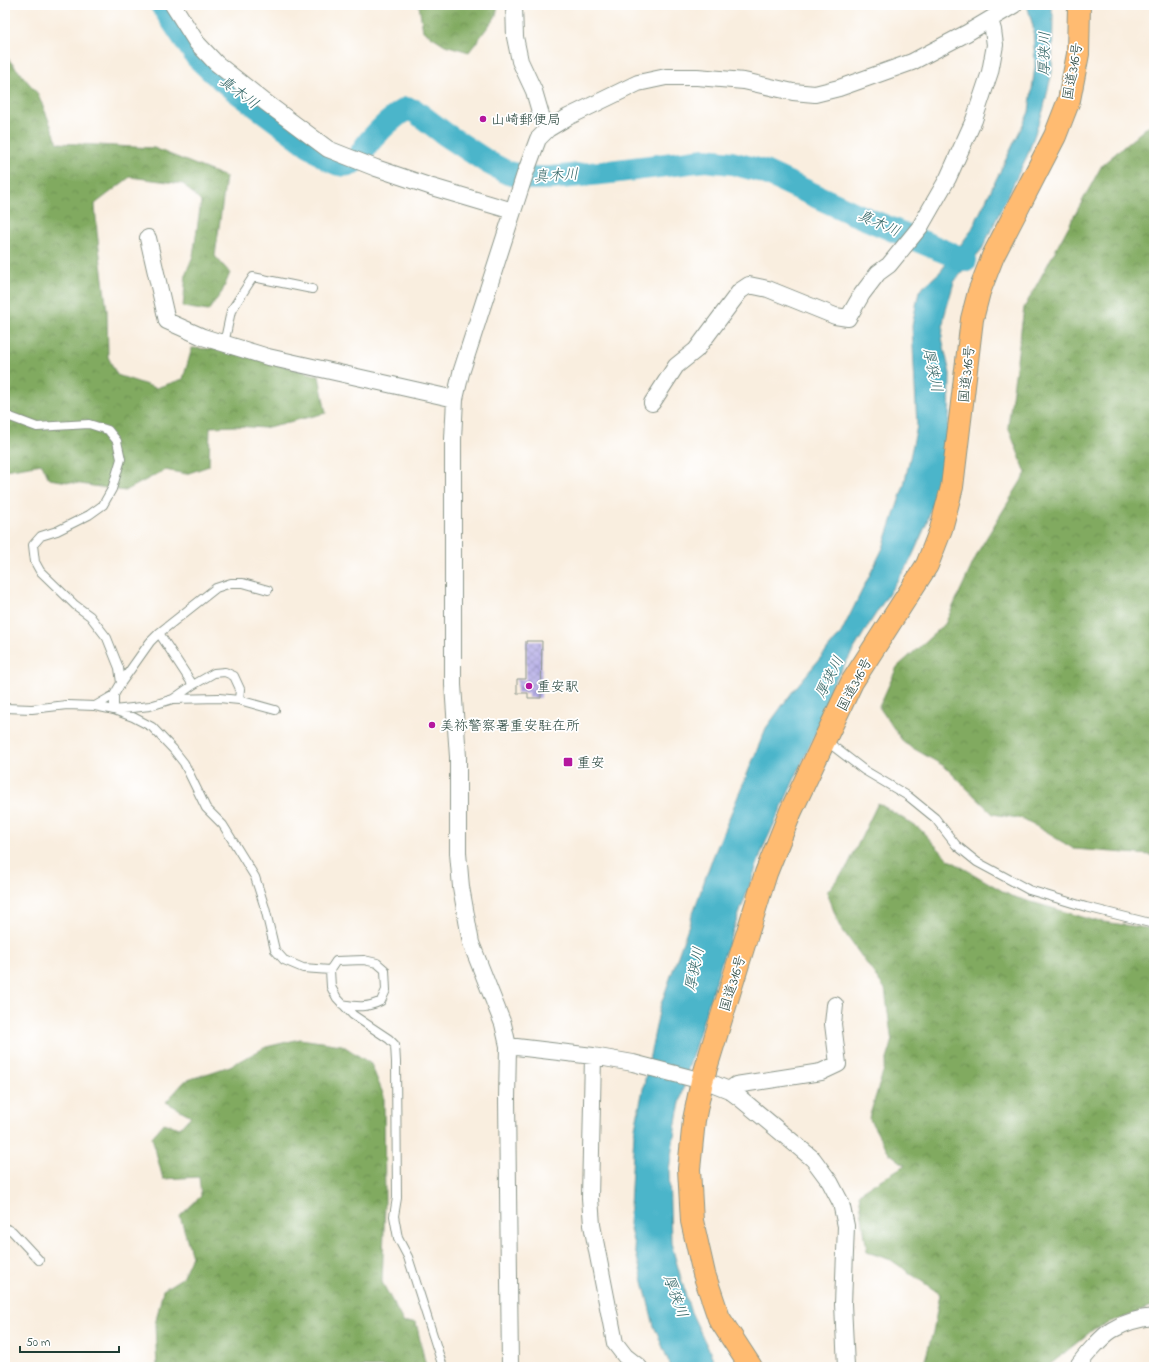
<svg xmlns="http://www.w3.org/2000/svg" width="1159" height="1372" font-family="'Indie Flower','Klee One',sans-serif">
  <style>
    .forest { fill: url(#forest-crowns); stroke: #50744a }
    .water { fill: #4cb5ca; stroke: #36797f }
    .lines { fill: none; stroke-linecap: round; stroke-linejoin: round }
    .river { stroke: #4cb5ca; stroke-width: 24 }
    .building { fill: url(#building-cross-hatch) }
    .service-casing { stroke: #8c968a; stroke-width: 10 }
    .minor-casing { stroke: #8c968a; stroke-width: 18 }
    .trunk-casing { stroke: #8c968a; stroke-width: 24 }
    .service { stroke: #fff; stroke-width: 8 }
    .minor { stroke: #fff; stroke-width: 16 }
    .trunk { stroke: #ffbb71; stroke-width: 22 }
    .poi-dot { fill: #b5179e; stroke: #fff; stroke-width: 1.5 }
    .labels { text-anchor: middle; stroke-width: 3.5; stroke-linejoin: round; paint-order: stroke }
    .street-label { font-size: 14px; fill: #1f3d34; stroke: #fff }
    .poi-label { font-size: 14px; fill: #1f3d34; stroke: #fff; text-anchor: start }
    .water-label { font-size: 15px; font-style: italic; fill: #2c6161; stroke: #fff }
  </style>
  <defs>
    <pattern id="forest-crowns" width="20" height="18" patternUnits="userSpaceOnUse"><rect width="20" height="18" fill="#81aa60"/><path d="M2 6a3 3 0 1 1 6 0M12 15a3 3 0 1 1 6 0" fill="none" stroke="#698c50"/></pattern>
    <pattern id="building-cross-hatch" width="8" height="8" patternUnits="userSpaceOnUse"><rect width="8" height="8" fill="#b5ade6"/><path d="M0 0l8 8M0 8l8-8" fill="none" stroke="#938ebb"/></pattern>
  </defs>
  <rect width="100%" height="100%" fill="#fff"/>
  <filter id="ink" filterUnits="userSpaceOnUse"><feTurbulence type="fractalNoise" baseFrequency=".025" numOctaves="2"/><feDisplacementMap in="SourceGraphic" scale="8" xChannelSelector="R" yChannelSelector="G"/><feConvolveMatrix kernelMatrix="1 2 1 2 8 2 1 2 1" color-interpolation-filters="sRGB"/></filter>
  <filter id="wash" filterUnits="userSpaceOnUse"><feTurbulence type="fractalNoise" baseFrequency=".012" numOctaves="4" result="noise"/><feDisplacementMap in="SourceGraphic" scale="16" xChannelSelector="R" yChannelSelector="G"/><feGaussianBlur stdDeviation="0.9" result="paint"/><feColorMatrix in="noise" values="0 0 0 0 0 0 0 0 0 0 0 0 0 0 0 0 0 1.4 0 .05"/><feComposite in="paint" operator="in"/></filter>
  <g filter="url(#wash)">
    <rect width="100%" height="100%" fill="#f9eedf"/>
    <path class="forest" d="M419 5H498L496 16 469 52 445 45 423 31Z
      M5 55 38 94 58 143 154 148 226 177 215 256 230 273 222 292 208 311 183 307 186 273 193 256 201 202 183 184 130 177 95 204 97 232 107 311 108 357 117 375 156 388 183 379 192 348 229 350 319 376 326 413 264 428 236 426 210 427 209 466 186 474 165 470 125 491 49 479 42 464 5 470Z
      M1154 121V856L1151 855 1074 849 1024 819 993 814 944 766 904 743 879 707 897 667 945 624 979 550 1026 473 1008 427 1024 308 1102 165Z
      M878 803 920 829 948 859 1011 896 1096 921 1154 929V1306L1094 1329 1047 1367H923L933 1332 940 1294 891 1260 867 1252 859 1193 905 1165 888 1152 869 1118 892 1043 885 989 839 925 827 892 847 867Z
      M300 1039 342 1045 371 1064 384 1096 385 1205 382 1282 404 1323 416 1322 426 1367H157L155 1325 163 1290 182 1278 192 1256 180 1216 201 1196 199 1177 163 1179 152 1137 164 1123 180 1128 191 1116 166 1102 185 1081 230 1066 266 1047Z"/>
    <path class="water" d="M1027 5H1050L1053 15 1052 72 1043 111 1027 156 982 249 954 282 944 317 942 338 950 374 949 420 939 482 926 525 910 561 871 621 831 687 816 732 764 846 723 958 688 1069 677 1116 669 1170 671 1243 690 1310 717 1367H671L654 1326 629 1225 634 1133 660 1007 711 862 766 728 793 691 841 633 883 548 904 485 917 426 912 326 919 291 940 272 971 231 1029 112 1035 66 1033 26Z"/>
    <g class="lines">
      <path class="river" d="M162 5 197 57 212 71 231 87 328 159C336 163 343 167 351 163 359 160 364 148 369 142 380 129 392 118 406 109L415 111 445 134 489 163 508 173 531 178H551L610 172 705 160 732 163 762 171 855 214 965 260"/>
    </g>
    <g id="blocks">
      <path class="building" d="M526 641H542L541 698H528V693H517V679H526Z"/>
    </g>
  </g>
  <g filter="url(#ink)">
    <use href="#blocks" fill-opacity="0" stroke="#8c968a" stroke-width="1"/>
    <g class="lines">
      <defs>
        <path id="service" d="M224 344 231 311 253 277 312 289
          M5 415 37 427 89 424 108 430 117 441 121 459 112 489 103 505 89 515 57 531 41 536 33 545 35 562 40 571 75 605 90 616 107 638 119 668 121 683 114 695V710L150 706 173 699 193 685 214 673 225 672 234 676 240 689 239 700
          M159 633 193 685
          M121 683 150 642 159 633 216 588 231 583H243L268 590
          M173 699 219 698 239 700 275 710
          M95 706 114 695
          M5 708 32 709 67 705 95 706 114 710 133 717 152 727 173 749 184 763 206 808 223 825 255 877 265 908 275 950 284 960 303 968 330 970 336 961 364 960 377 963 385 970 386 990 381 1001C367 1008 357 1007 342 1004
          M825 740 864 770 908 796 935 818 956 845 977 862 1029 890 1086 907 1154 924
          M330 970 331 987 337 998 353 1015 389 1039 395 1045 396 1062 397 1198 394 1216 398 1238 408 1257 443 1367
          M5 1228 12 1231 39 1260"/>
        <path id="minor" d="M173 5 197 43 216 63 265 102 328 149 376 168 432 187 513 211
          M514 5 515 37 520 61 534 91 541 115 548 129
          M148 238 167 321 203 337 268 357 455 399
          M652 403 676 366 696 350 740 291 749 285 768 289 835 316 848 318 862 294 878 273 889 265 920 227 948 178 974 120 990 72 995 45 993 30 990 20
          M508 1046 593 1056 633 1063 714 1084 729 1090 741 1099 813 1159 830 1182 841 1203 846 1226 843 1304 846 1367
          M593 1056 590 1198 592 1225 615 1343 625 1356 639 1367
          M729 1090 736 1085 821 1072 838 1064 833 1024 835 1005
          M510 1367 507 1099 508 1046 503 1024 471 943 461 887 458 853V757L453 685V439L455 399 461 373 525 174 538 139 548 129 568 117 638 83 666 77H697L744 81 793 92 815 94 839 88 912 62 967 33 1014 5
          M1077 1367C1084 1357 1102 1336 1112 1330 1124 1323 1140 1318 1154 1317"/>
        <path id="trunk" d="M751 1367 719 1318 704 1274 692 1221 689 1169 694 1120 702 1081 766 873 791 811 852 682 927 565 941 529 952 487 972 319 979 292 993 256 1055 136 1069 100 1078 54 1079 5"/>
      </defs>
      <use href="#service" class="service-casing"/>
      <use href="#minor" class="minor-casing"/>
      <use href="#trunk" class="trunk-casing"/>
      <use href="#service" class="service"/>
      <use href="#minor" class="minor"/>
      <use href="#trunk" class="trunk"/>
    </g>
  </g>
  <g class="poi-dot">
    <circle cx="483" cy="119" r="4"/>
    <circle cx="529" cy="686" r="4"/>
    <circle cx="432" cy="725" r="4"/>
    <rect x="563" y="757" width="10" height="10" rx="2"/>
  </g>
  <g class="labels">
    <g class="street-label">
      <text transform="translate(1072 71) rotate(-80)" y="5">国道316号</text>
      <text transform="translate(966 374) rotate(-84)" y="5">国道316号</text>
      <text transform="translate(854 684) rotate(-62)" y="5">国道316号</text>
      <text transform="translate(732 983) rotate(-73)" y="5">国道316号</text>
    </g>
    <g class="poi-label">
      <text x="491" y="124">山崎郵便局</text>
      <text x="537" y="691">重安駅</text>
      <text x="440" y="730">美祢警察署重安駐在所</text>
      <text x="577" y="767">重安</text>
    </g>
    <g class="water-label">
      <text transform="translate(1044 54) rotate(-89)" y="5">厚狭川</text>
      <text transform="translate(239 92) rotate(37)" y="5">真木川</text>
      <text transform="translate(556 175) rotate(-3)" y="5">真木川</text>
      <text transform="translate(879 223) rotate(24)" y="5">真木川</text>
      <text transform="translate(933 370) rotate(78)" y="5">厚狭川</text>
      <text transform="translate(829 677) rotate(-63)" y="5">厚狭川</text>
      <text transform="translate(694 969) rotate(-78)" y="5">厚狭川</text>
      <text transform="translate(676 1296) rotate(70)" y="5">厚狭川</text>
    </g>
  </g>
  <rect width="1159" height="1372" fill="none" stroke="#fff" stroke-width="20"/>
  <path d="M20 1346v6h99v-6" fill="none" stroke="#1f3d34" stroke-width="2"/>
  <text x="26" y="1346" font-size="12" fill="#1f3d34" stroke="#ffffff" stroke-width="3" paint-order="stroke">50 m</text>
</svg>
